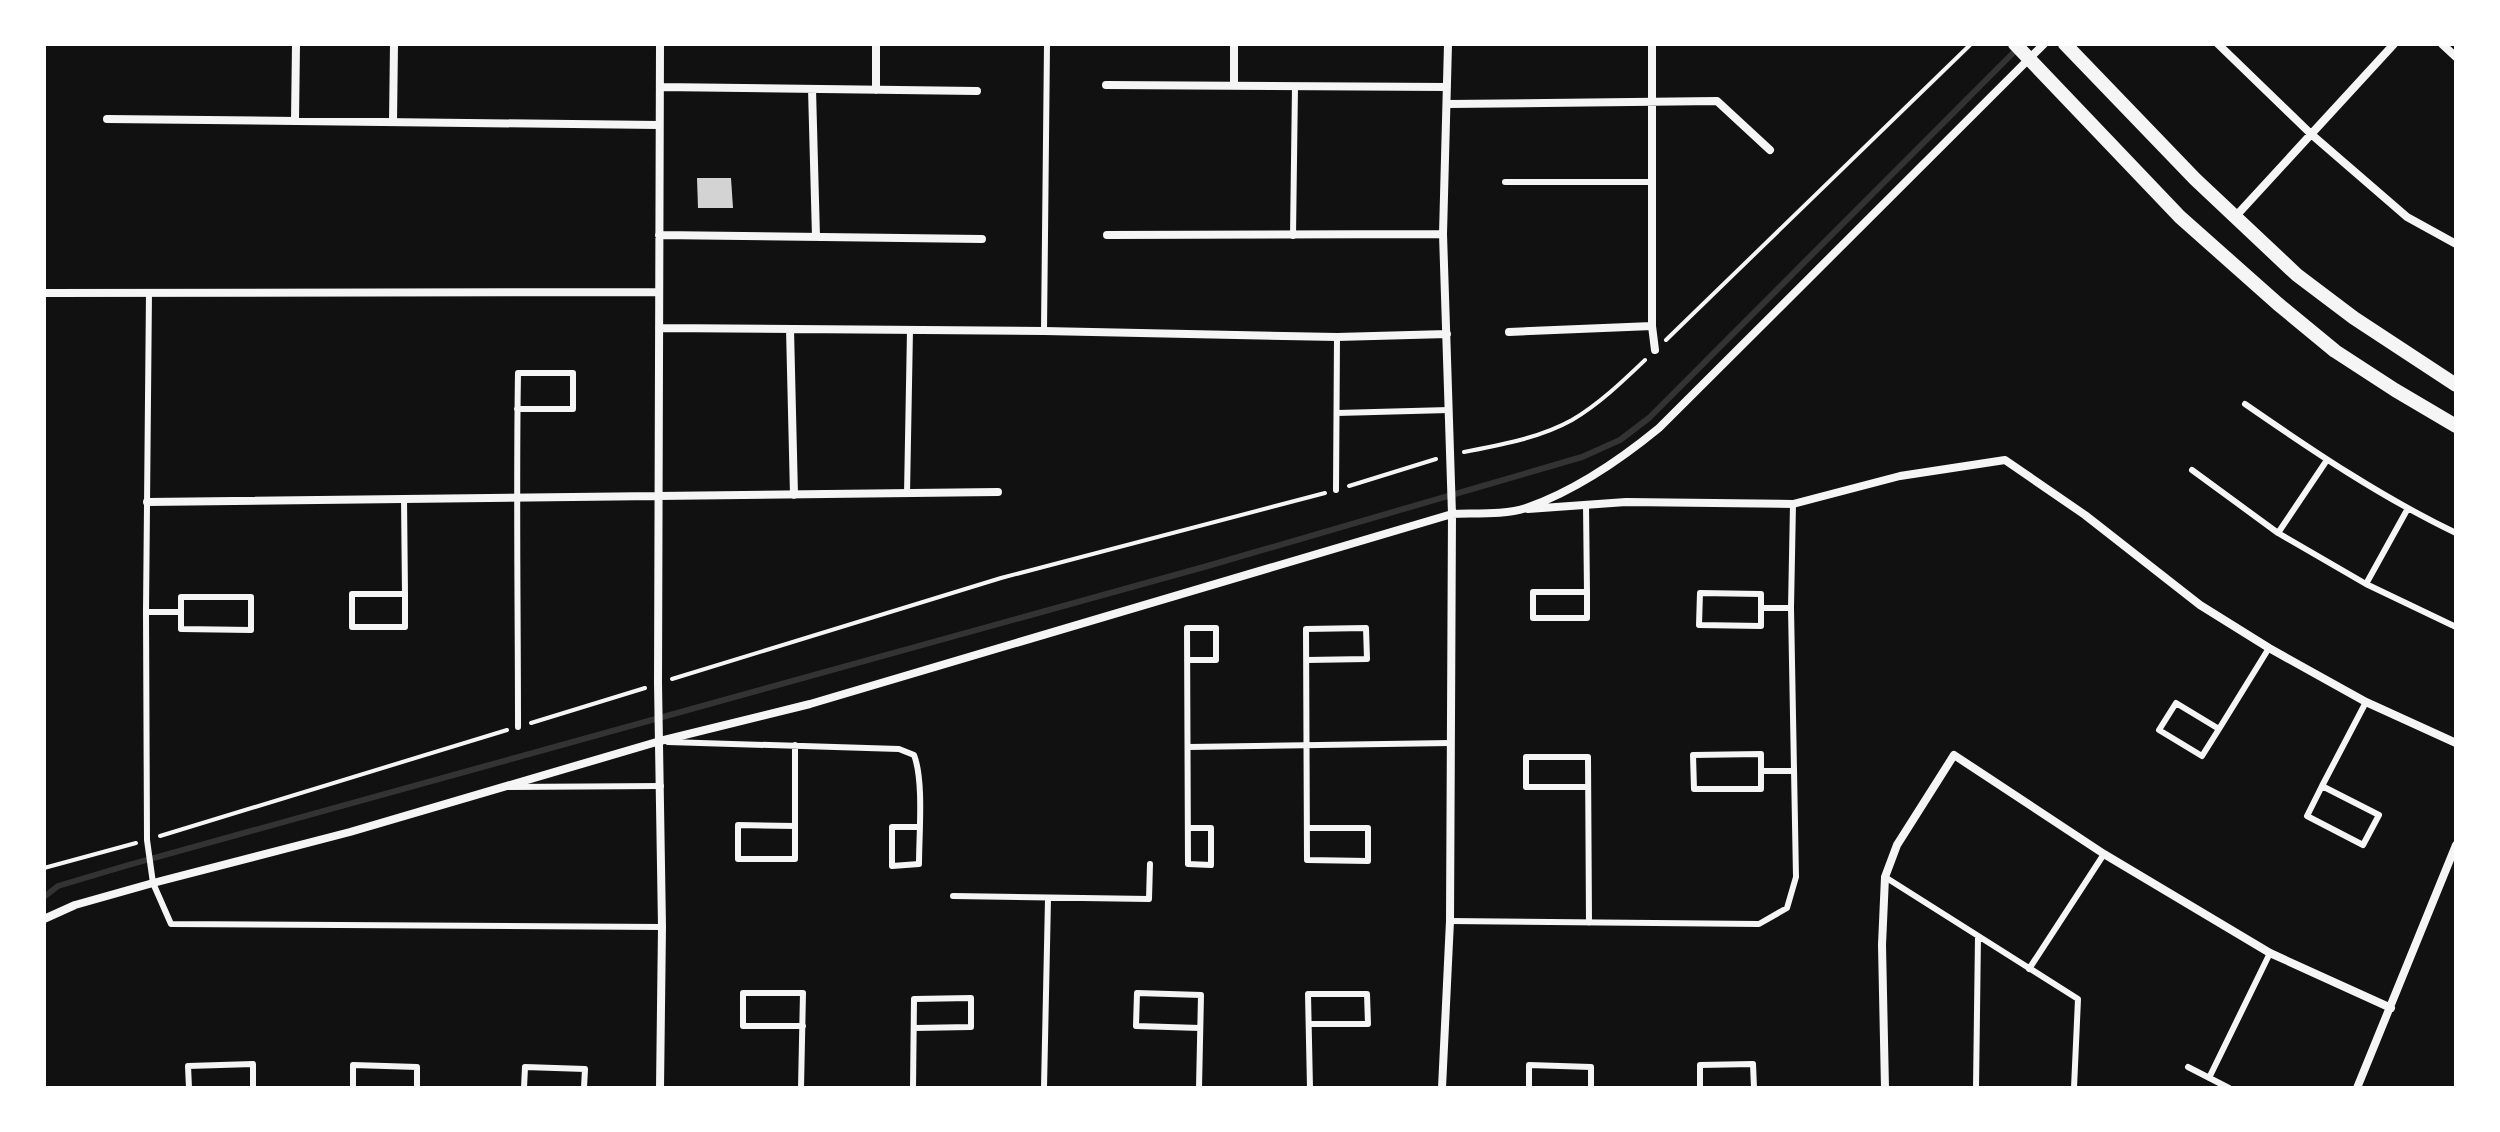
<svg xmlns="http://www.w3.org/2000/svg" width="2500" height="1132" font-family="Overpass,sans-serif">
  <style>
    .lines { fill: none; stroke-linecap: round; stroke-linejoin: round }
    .stream { stroke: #333; stroke-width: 6 }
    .building { fill: #d3d3d3 }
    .path { stroke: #f5f5f5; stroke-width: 4 }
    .service { stroke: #f5f5f5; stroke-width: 6 }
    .minor { stroke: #f5f5f5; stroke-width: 8 }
    .tertiary { stroke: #f5f5f5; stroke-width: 14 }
  </style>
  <rect width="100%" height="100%" fill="#111"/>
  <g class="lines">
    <path class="stream" d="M44 897 58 886 125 866 1211 565 1582 457 1620 440 1649 418 2017 49"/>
  </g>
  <path class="building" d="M697 178H731L733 208H698Z"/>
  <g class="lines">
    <path class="path" d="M1666 340 1971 44
      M1464 452C1500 445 1540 438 1572 420 1599 404 1623 381 1645 360
      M1349 486 1436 459
      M672 679 1001 578 1325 493
      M531 723 645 688
      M160 836 507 730
      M44 868 136 843"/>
    <path class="service" d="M1505 182H1652
      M1293 236 1295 86
      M149 292 146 612 147 840 153 883 171 924 662 927
      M1044 331 1047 44
      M2245 404C2313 451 2381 497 2456 533
      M517 409H573V373H518C516 491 518 609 518 727
      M1337 413 1449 410
      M2192 470 2278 533 2366 584 2456 627
      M1336 490 1337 337
      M907 494 910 330
      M404 498 405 594H352V627H405V594
      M1586 505 1587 592H1533V618H1587V592
      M2278 533 2327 460
      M2366 584 2407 510
      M1700 593 1761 594V626L1699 625Z
      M1761 608H1791
      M146 612H181V597H251V630L181 629V612
      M1187 660H1216V628H1187C1187 707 1188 785 1188 864L1211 865V828H1188
      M1307 660 1367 659 1366 628 1306 629 1307 860 1368 861V828H1307
      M2219 729 2202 756 2159 730 2176 703 2219 729 2269 648
      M668 742 899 749 914 755C924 781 919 834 919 864L892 866V827H919
      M795 745V826L738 825V859H795V826
      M1188 747 1450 743
      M1761 754V789H1694L1693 755Z
      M1761 771H1794
      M2322 786 2307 816 2363 845 2379 815 2322 786 2366 702
      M508 787 661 786
      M1588 787H1526V757H1588L1589 923
      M1885 877 2078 999 2074 1088
      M953 896 1149 899 1150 864
      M1450 921 1759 924 1787 908 1796 877 1791 608 1793 504
      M2029 969 2104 854
      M1309 1024H1368L1367 994H1308L1310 1088
      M2188 1067 2229 1088
      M2209 1078 2270 953
      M189 1088 188 1066 253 1064V1088
      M353 1088V1065L417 1067V1088
      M524 1088 525 1067 585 1069 584 1088
      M801 1088 803 993H743V1026H803
      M913 1088 914 999 971 998V1027L914 1028
      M1044 1088 1048 899
      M1199 1088 1201 995 1137 993 1136 1026 1200 1028
      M1529 1088V1065L1591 1067V1088
      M1700 1088V1065L1753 1064 1754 1088
      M1976 1088 1978 936"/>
    <path class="minor" d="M660 44 658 683 662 927 660 1088
      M1234 44V86
      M1652 44V326L1655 350
      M2218 44 2311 134 2407 217 2456 244
      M2442 44 2456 57
      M1106 85 1447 87
      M660 87 977 91
      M812 89 816 237
      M876 90V44
      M1448 104 1717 101 1770 150
      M107 119 659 125
      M295 121 296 44
      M393 122 394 44
      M2235 217 2394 44
      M659 235 982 239
      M1107 235 1443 234
      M44 293 659 292
      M659 328 1044 331 1337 337 1447 334
      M790 329 794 495
      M1509 332 1652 326
      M147 502 998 492
      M1528 509 1626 502 1793 504 1900 476 2005 460 2085 515 2200 605 2269 648 2366 702 2456 743
      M44 919 75 905 153 883 350 832 660 741 810 704 1452 514C1473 513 1506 515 1526 508 1575 491 1620 460 1659 428L2044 44
      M1442 1088 1450 921 1452 514 1443 234 1448 44
      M1885 1088 1882 945 1885 877 1897 845 1954 755 2104 854 2270 953 2391 1008
      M2357 1088 2456 845"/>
    <path class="tertiary" d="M2015 44 2180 217 2278 304 2335 351 2395 390 2456 426
      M2065 44 2195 179 2297 275 2354 318 2456 385"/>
  </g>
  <rect width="2500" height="1132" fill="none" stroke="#ffffff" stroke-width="92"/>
</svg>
